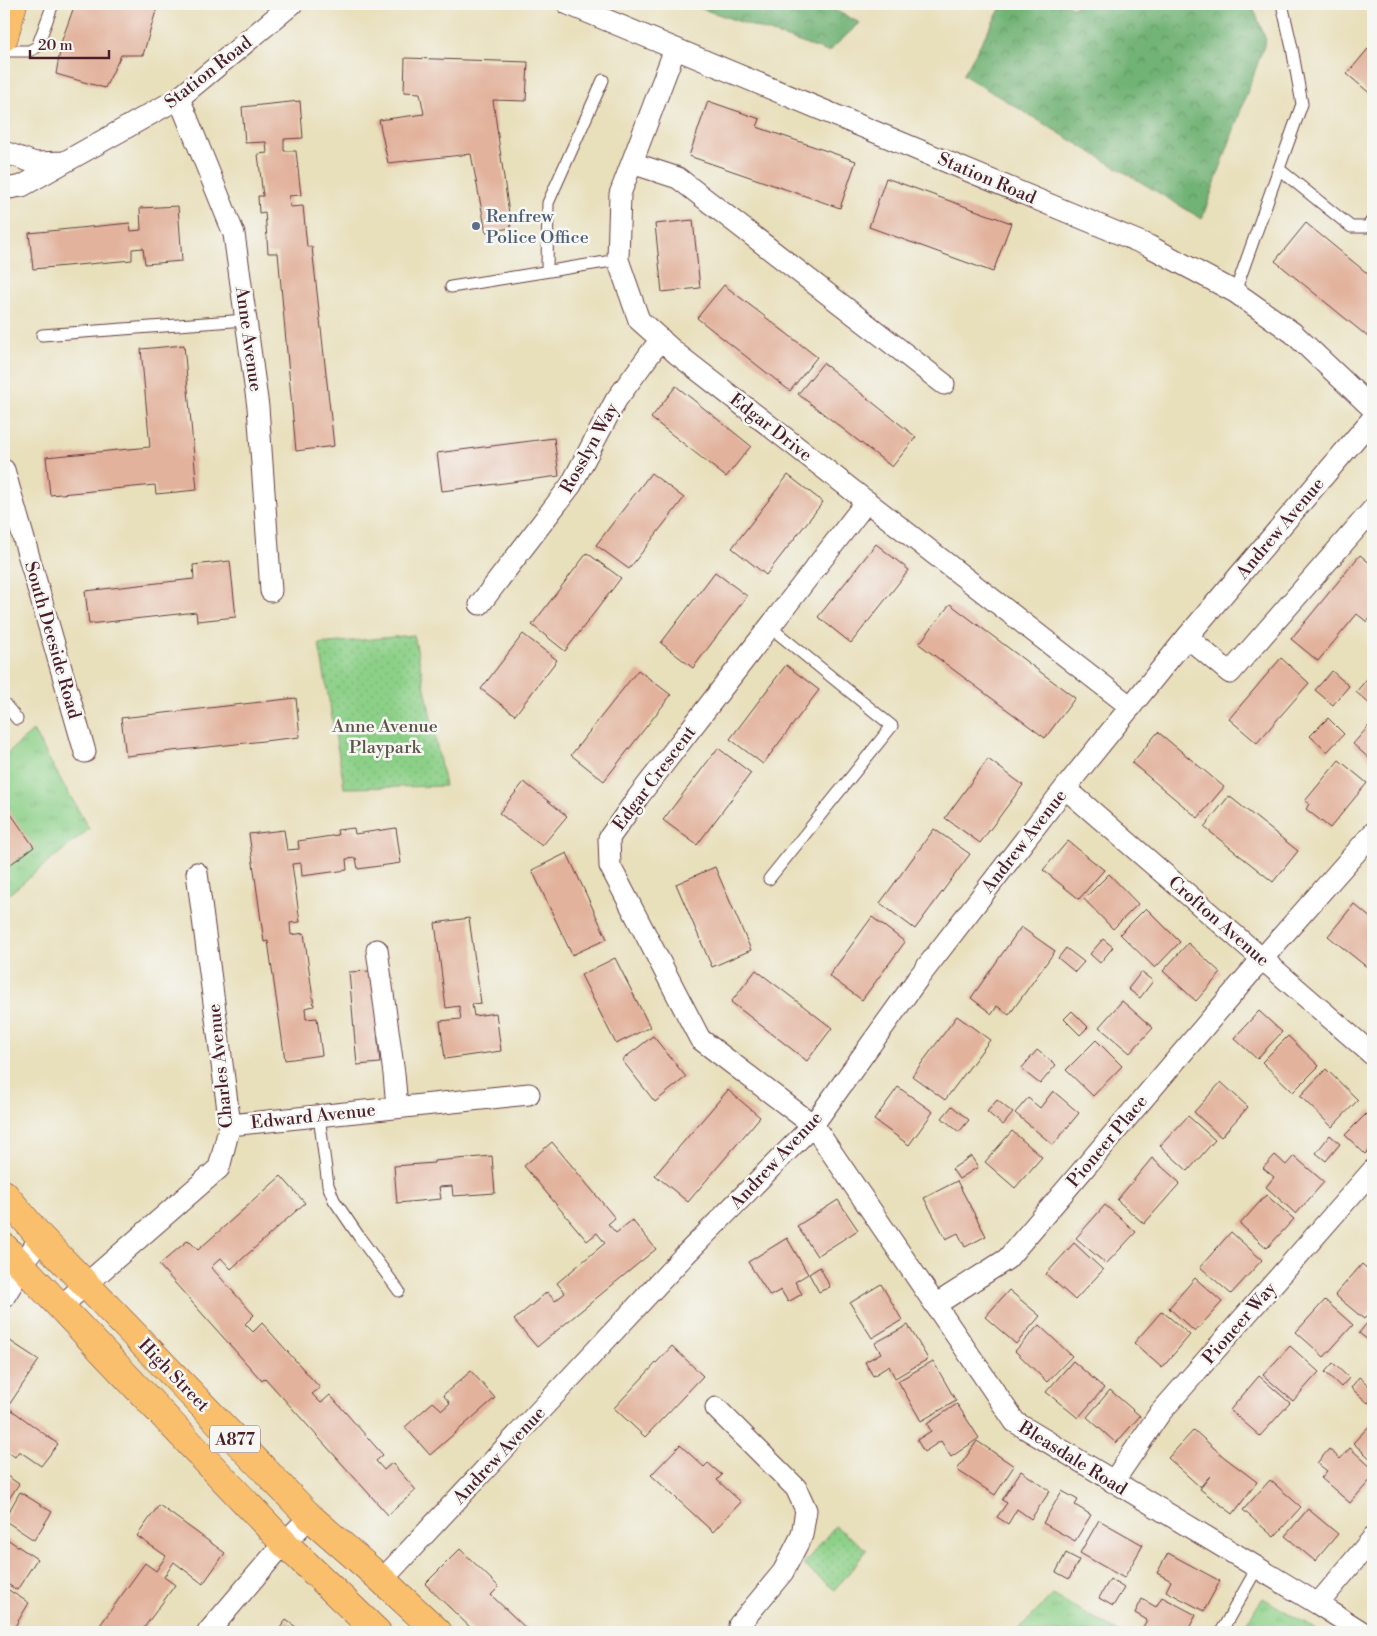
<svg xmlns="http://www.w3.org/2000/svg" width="1377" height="1636" font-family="'Libre Bodoni',serif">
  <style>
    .grass { fill: url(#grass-tufts); stroke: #6b785a }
    .forest { fill: url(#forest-crowns); stroke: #5e6850 }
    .park { fill: url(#park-dots); stroke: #6b785a }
    .building { fill: #e2b29c }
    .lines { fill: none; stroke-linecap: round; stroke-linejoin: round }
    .lane-casing { stroke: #623c41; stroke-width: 13 }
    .street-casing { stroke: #623c41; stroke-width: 23 }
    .primary-casing { stroke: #623c41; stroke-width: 29 }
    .lane { stroke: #fff; stroke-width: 11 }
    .street { stroke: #fff; stroke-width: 21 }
    .primary { stroke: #f9bf6d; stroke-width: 28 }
    .service-dot { fill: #5c6f8a; stroke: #f6f6f2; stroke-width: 2 }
    .labels { text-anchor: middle; stroke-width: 5; stroke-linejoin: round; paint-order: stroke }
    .shield { fill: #f6f6f2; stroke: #7e6067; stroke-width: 1 }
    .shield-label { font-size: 16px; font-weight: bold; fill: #4a1f2b }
    .street-label { font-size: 18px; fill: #4a1f2b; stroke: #f6f6f2 }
    .service-label { font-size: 18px; fill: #4e5e75; stroke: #f6f6f2; text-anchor: start }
    .park-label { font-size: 18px; fill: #5e5447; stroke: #f6f6f2 }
  </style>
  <defs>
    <pattern id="grass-tufts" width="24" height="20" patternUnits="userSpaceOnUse" patternTransform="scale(1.25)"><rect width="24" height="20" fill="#8cd088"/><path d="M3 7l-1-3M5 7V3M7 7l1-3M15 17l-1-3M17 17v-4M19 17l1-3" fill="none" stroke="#7ab276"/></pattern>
    <pattern id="forest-crowns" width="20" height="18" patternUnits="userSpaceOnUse" patternTransform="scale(1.25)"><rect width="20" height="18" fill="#71b274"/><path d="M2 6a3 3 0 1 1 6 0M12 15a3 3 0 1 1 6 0" fill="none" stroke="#5f905f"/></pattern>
    <pattern id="park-dots" width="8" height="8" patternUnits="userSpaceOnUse" patternTransform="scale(1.25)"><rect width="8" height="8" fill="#8cd088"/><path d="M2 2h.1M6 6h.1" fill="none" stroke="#7ab276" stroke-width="1.8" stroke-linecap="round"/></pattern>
  </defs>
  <rect width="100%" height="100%" fill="#f6f6f2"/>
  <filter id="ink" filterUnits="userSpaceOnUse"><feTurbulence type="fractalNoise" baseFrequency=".02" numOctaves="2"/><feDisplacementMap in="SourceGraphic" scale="10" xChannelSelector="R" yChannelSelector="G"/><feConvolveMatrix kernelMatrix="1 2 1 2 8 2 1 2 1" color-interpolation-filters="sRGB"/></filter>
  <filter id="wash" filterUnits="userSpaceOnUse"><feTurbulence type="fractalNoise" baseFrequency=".0096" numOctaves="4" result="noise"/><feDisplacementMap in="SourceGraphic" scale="20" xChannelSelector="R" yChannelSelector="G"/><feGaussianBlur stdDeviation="1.12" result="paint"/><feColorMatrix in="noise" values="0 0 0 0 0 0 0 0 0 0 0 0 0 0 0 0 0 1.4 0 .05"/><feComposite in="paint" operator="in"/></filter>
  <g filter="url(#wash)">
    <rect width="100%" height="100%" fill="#e8dfbb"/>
    <path class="grass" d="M33 731 89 829 4 898V756Z
      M1053 1595 1119 1632H1027L1020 1628Z
      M1263 1598 1320 1632H1240Z"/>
    <path class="forest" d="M688 4H823L860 23 828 52Z
      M1003 4H1066L1074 8 1077 4H1252L1266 40 1202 219 963 75Z"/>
    <path class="park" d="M414 635 445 786 344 788 343 779 319 644Z
      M835 1526 867 1550 835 1590 803 1565Z"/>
    <g id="blocks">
      <path class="building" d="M75 4H158L143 55H121L105 88 56 74 62 40Z
        M1373 43V96L1347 74Z
        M405 58 528 62 526 101 493 100 511 228 486 232 471 154 388 163 379 120 424 114 420 93 404 92Z
        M300 101 303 138 284 139V151H296L301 195 289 196 290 207 303 206 307 247H312L334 446 296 451 278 253H268L265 212 259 213 258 196H263L258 154 267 153 266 142 245 143 242 107Z
        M708 101 760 119 757 127 856 161 840 208 689 156Z
        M886 178 1011 223 993 272 869 227Z
        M178 206 182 261 145 264 143 248 132 249V260L33 269 29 233 130 223 131 231 141 230 140 208Z
        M693 220 700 288 662 292 655 224Z
        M1306 223 1373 278V341L1275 261Z
        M724 285 817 357 790 391 697 318Z
        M184 345 197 490 156 494 155 485 50 495 46 457 150 447 141 349Z
        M823 363 916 437 892 467 798 394Z
        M676 386 751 446 726 477 651 418Z
        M554 438 559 476 442 491 437 453Z
        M651 473 684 498 629 569 596 545Z
        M788 475 823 502 766 575 732 548Z
        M876 544 909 570 851 643 818 617Z
        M587 553 621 578 565 651 532 625Z
        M1360 555 1373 566V615L1367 622 1357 614 1318 661 1291 639Z
        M230 561 236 617 197 621 196 612 89 624 85 591 194 579 193 565Z
        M715 572 747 596 693 668 661 643Z
        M950 604 1075 698 1045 738 919 644Z
        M523 634 557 660 515 715 481 689Z
        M1281 658 1309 683 1257 743 1229 719Z
        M786 665 819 690 763 764 730 739Z
        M638 670 671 695 604 781 571 755Z
        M1332 671 1349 686 1333 705 1315 690Z
        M1372 673 1373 674V707L1356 692Z
        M296 698 300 737 126 756 121 718Z
        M1328 718 1344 734 1327 752 1310 736Z
        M1373 721V762L1353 744Z
        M1158 732 1224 787 1198 818 1132 763Z
        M718 748 751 773 697 845 663 820Z
        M988 759 1023 785 980 843 945 818Z
        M1339 760 1367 783 1330 828 1306 809 1309 804 1305 801Z
        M524 782 567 816 542 846 499 813Z
        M1229 796 1298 851 1273 882 1204 827Z
        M4 804 34 847 4 869Z
        M354 828 355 834 396 828 401 863 358 869 356 858 346 859 347 870 302 876 301 863 292 864 300 922 290 923 291 935 304 933 314 1006 305 1008 306 1019 317 1018 322 1055 285 1060 268 941 264 942 249 834 284 830 287 850 299 849 298 841 338 835 337 830Z
        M934 829 970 854 915 929 880 903Z
        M1068 841 1104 870 1079 899 1043 870Z
        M567 853 607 939 572 955 532 870Z
        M715 867 751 950 712 967 676 884Z
        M1109 874 1138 904 1113 929 1084 899Z
        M1354 904 1373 920V972L1328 936Z
        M1146 908 1180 942 1155 968 1120 934Z
        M872 917 905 942 862 1000 829 976Z
        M469 918 481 1003 472 1004 474 1016 496 1013 501 1051 445 1059 440 1021 461 1019 459 1006 446 1008 435 923Z
        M1021 927 1055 951 1009 1015 997 1006 992 1014 971 998Z
        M1103 939 1113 947 1100 963 1090 954Z
        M1188 943 1221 973 1196 1001 1163 971Z
        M1066 948 1084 962 1075 972 1058 958Z
        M615 958 650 1027 616 1044 581 975Z
        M756 970 832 1028 807 1061 731 1002Z
        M372 971 380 1063 357 1065 349 972Z
        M1141 972 1153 981 1140 998 1128 989Z
        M1122 1001 1153 1028 1130 1053 1099 1027Z
        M1072 1011 1088 1027 1080 1035 1064 1019Z
        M1259 1011 1282 1032 1257 1059 1234 1038Z
        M957 1016 990 1040 945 1100 912 1076Z
        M653 1036 686 1077 655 1102 622 1060Z
        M1288 1036 1319 1066 1293 1092 1262 1062Z
        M1096 1040 1122 1066 1093 1096 1066 1070Z
        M1037 1050 1056 1065 1040 1084 1021 1069Z
        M1326 1069 1358 1100 1332 1127 1300 1096Z
        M1221 1082 1248 1107 1221 1137 1194 1112Z
        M898 1087 933 1112 909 1145 874 1120Z
        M728 1090 760 1117 688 1202 655 1175Z
        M1053 1091 1079 1113 1053 1145 1015 1113 1028 1098 1040 1108Z
        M997 1100 1013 1113 1003 1125 987 1112Z
        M952 1106 969 1120 959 1132 942 1118Z
        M1371 1109 1373 1112V1146L1365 1154 1345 1135Z
        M1188 1116 1215 1140 1188 1171 1160 1146Z
        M1012 1131 1042 1157 1015 1188 985 1162Z
        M1330 1135 1340 1144 1326 1161 1316 1153Z
        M552 1142 615 1218 608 1224 616 1233 632 1220 656 1249 537 1347 514 1320 547 1292 555 1301 565 1293 557 1283 605 1243 597 1233 587 1241 524 1166Z
        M1275 1155 1286 1165 1294 1156 1324 1182 1296 1214 1266 1187 1274 1177 1263 1168Z
        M492 1156 495 1193 453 1196 452 1186 439 1187 441 1199 397 1203 394 1166 434 1163V1161Z
        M971 1156 978 1167 959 1179 952 1169Z
        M1152 1158 1180 1183 1144 1224 1117 1200Z
        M281 1176 305 1203 231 1269 221 1258 211 1267 254 1315 245 1324 253 1332 262 1323 320 1388 312 1394 321 1403 330 1395 383 1455 376 1461 384 1470 392 1463 416 1490 388 1515 265 1378 262 1381 159 1265 188 1240 198 1250Z
        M957 1181 986 1236 965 1247 958 1233 946 1239 924 1198Z
        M1266 1195 1294 1219 1267 1248 1240 1224Z
        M838 1200 858 1230 817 1256 797 1226Z
        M1105 1205 1136 1232 1106 1264 1076 1238Z
        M1231 1232 1262 1260 1231 1294 1200 1267Z
        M787 1238 808 1274 795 1282 802 1294 788 1302 781 1290 770 1296 748 1262Z
        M1074 1243 1103 1270 1075 1300 1046 1274Z
        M1362 1264 1373 1274V1309L1364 1319 1335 1295Z
        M820 1267 830 1287 819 1292 809 1274Z
        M1195 1278 1222 1302 1195 1332 1169 1308Z
        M881 1284 902 1320 872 1338 850 1303Z
        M1009 1290 1040 1316 1016 1344 985 1317Z
        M1325 1300 1353 1325 1324 1357 1296 1332Z
        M1162 1311 1190 1335 1162 1368 1134 1343Z
        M1367 1323 1373 1328V1344L1359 1333Z
        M908 1325 928 1359 895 1378 889 1366 873 1376 865 1362 881 1353 875 1343Z
        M1039 1325 1072 1356 1047 1382 1015 1351Z
        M4 1337 39 1360 7 1408 4 1406Z
        M672 1346 703 1376 645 1437 614 1408Z
        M1290 1346 1319 1372 1293 1401 1263 1375Z
        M933 1361 956 1401 921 1421 898 1381Z
        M1073 1361 1104 1388 1078 1418 1046 1392Z
        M1333 1363 1349 1378 1341 1387 1325 1372Z
        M471 1371 495 1398 430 1455 405 1427 433 1402 442 1410 450 1403 443 1395Z
        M1259 1376 1290 1403 1260 1436 1230 1410Z
        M1359 1377 1373 1389V1397L1368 1403 1351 1388Z
        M1110 1390 1140 1416 1116 1443 1087 1417Z
        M957 1404 979 1438 951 1457 941 1441 924 1452 917 1440 931 1431 927 1424Z
        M9 1408 58 1444 41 1466 19 1451 15 1457 4 1449V1415Z
        M1373 1422V1461L1353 1443Z
        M1194 1430 1224 1457 1257 1482 1233 1514 1200 1489 1210 1476 1200 1487 1168 1458Z
        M977 1441 1014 1466 995 1495 957 1470Z
        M680 1445 704 1467 708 1463 722 1475 717 1480 741 1502 713 1532 651 1475Z
        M1350 1448 1373 1469V1477L1350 1503 1321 1478 1327 1471 1317 1463 1329 1449 1340 1459Z
        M1021 1471 1050 1491 1031 1519 1017 1509 1008 1524 997 1517 1007 1503 1002 1500Z
        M4 1474 19 1484 4 1506Z
        M1270 1480 1301 1507 1274 1537 1243 1510Z
        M1062 1491 1078 1500 1075 1505 1091 1515 1075 1541 1043 1523Z
        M20 1492 52 1512 34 1540 4 1520Z
        M159 1505 225 1553 203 1584 174 1562 164 1577 175 1585 141 1632H95L145 1563 156 1571 166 1556 137 1536Z
        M1308 1509 1338 1534 1315 1561 1285 1536Z
        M1099 1520 1143 1545 1124 1578 1080 1553Z
        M4 1537 37 1559 17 1590 4 1582Z
        M460 1549 499 1587 491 1595 530 1632H475L425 1584Z
        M1066 1553 1079 1560 1069 1579 1056 1572Z
        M1168 1553 1220 1581 1204 1611 1166 1591 1171 1581 1157 1573Z
        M1110 1579 1124 1588 1113 1606 1099 1598Z
        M4 1587 29 1603 14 1628 4 1622Z
        M1162 1597 1196 1615 1187 1632H1140L1147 1620 1135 1613 1142 1599 1156 1607Z
        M286 1620 303 1632H277Z"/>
    </g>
  </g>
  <g filter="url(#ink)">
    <use href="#blocks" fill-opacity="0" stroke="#623c41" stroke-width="1"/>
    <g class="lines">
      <defs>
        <path id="lane" d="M4 51H29L37 47 53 4
          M1279 169 1351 227H1367L1373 219
          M547 270 548 203 603 80
          M451 287 618 260
          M1235 292 1302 104 1292 48 1282 4
          M42 335 246 320
          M4 703 17 719
          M769 879 892 726 770 627
          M319 1116 328 1185 334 1200 360 1238 399 1291
          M1221 1632 1257 1568"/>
        <path id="street" d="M568 4 1149 246 1235 292 1293 333 1373 409
          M675 49 620 194 618 260 639 320 677 354 1131 707
          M179 98 234 234 258 407 271 591
          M4 152 35 163 64 162
          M632 163 678 178 944 384
          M4 189 22 186 179 98 292 4
          M4 470 85 752
          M867 501 638 797 609 838 610 866 700 1039 813 1125 1015 1422 1318 1604 1362 1632
          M480 604 571 485 616 400 661 339
          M1187 637 1230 673 1373 509
          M1065 788 1373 1055
          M377 950 394 1074 397 1107
          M230 1125 529 1094
          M4 1297 40 1237
          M935 1305 1007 1259 1262 959 1373 833
          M60 1307 219 1168 230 1125 197 873
          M716 1408 796 1488 806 1510 802 1535 783 1572 739 1625 746 1632
          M1113 1482 1160 1413 1373 1170
          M382 1580 684 1256 813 1125 919 977 1065 788 1187 637 1373 418
          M1318 1604 1373 1538
          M208 1632 284 1543 310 1517"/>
        <path id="primary" d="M4 37 13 4
          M4 1194 40 1237 310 1517 382 1580 438 1632
          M4 1247 284 1543 377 1632"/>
      </defs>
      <use href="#lane" class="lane-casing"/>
      <use href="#street" class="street-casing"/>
      <use href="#primary" class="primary-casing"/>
      <use href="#lane" class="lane"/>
      <use href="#street" class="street"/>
      <use href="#primary" class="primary"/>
    </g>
  </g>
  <circle class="service-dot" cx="476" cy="226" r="5"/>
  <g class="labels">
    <rect class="shield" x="210" y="1425.5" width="50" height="27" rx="4"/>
    <g class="shield-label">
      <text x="235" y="1445">A877</text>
    </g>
    <g class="street-label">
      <text transform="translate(208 72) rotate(-38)" y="6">Station Road</text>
      <text transform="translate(987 178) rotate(23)" y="6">Station Road</text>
      <text transform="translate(249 339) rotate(82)" y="6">Anne Avenue</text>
      <text transform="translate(771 427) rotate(38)" y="6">Edgar Drive</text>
      <text transform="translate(589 448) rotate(-61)" y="6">Rosslyn Way</text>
      <text transform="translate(1280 528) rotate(-50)" y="6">Andrew Avenue</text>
      <text transform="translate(53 640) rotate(74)" y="6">South Deeside Road</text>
      <text transform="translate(654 778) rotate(-53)" y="6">Edgar Crescent</text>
      <text transform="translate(1024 841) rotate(-52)" y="6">Andrew Avenue</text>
      <text transform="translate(1219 921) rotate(41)" y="6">Crofton Avenue</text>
      <text transform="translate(220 1066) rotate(-96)" y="6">Charles Avenue</text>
      <text transform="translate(313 1116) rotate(-6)" y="6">Edward Avenue</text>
      <text transform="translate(1107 1141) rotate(-50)" y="6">Pioneer Place</text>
      <text transform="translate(776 1160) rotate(-47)" y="6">Andrew Avenue</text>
      <text transform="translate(1239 1323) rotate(-49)" y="6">Pioneer Way</text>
      <text transform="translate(174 1375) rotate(46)" y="6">High Street</text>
      <text transform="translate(499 1455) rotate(-47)" y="6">Andrew Avenue</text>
      <text transform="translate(1073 1458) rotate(32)" y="6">Bleasdale Road</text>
    </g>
    <g class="service-label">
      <text x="486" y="222">Renfrew<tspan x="486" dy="21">Police Office</tspan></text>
    </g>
    <g class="park-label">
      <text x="385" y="732">Anne Avenue<tspan x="385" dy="21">Playpark</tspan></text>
    </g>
  </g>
  <rect width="1377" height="1636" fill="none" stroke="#f6f6f2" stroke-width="20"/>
  <path d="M30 50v8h79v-8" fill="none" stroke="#4a1f2b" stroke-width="2.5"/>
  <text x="38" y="50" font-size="15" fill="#4a1f2b" stroke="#f6f6f2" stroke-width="4" paint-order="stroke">20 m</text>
</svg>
